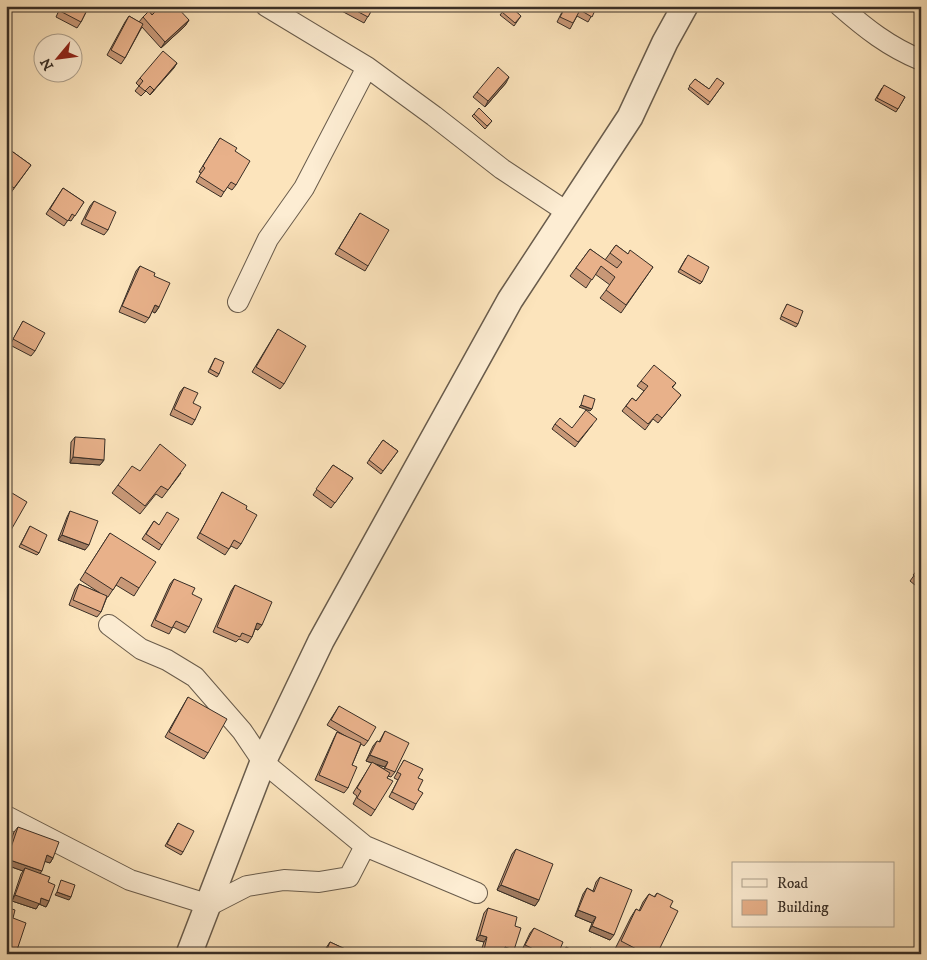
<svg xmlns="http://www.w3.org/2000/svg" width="927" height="960" font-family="'IM FELL DW Pica',serif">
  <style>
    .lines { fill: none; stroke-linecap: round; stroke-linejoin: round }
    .minor-casing { stroke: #695c4c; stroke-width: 22 }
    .tertiary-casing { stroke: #695c4c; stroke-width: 28 }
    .minor { stroke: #fdedd3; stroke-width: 20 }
    .tertiary { stroke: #fdedd3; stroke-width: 25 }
    .wall { fill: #c89877; stroke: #382e26; fill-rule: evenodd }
    .shaded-wall { fill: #a27c61; stroke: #382e26 }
    .building { fill: #e8b18a; stroke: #382e26 }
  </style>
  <rect width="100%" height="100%" fill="#fce4bc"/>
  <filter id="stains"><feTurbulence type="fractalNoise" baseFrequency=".004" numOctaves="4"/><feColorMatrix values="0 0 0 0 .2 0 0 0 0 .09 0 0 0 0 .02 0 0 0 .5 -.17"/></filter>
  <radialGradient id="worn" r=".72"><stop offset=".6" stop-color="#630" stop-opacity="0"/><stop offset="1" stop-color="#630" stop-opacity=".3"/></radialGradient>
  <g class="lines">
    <defs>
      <path id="minor" d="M266 6 367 67 434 116 502 169 567 212
        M840 6C865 28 889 47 921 60
        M238 302 268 239 304 188 367 67
        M109 625 141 649 167 660 195 677 242 731 263 762 365 846 477 893
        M6 816 130 880 210 905 247 886 284 880 319 882 349 877 365 846"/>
      <path id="tertiary" d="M189 954 263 762 321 641 510 300 630 117 665 42 685 6"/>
    </defs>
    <use href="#minor" class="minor-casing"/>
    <use href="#tertiary" class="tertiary-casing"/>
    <use href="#minor" class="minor"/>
    <use href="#tertiary" class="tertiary"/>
  </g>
  <path class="wall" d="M61 6H89L81 22 77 28 56 17Z
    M337 6H374L364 23 336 8Z
    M507 6 521 16 514 26 500 15Z
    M565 6H597L588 22 577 16 570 29 557 22Z
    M153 8 189 20 185 26 161 48 142 27 125 58 121 64 107 55 125 22 129 16 139 22 143 17 150 12Z
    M177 63 150 95 146 91 141 96 135 91 139 86 136 83 140 78Z
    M695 79 709 89 724 83 708 105 688 89Z
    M506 83 485 107 473 97 477 92Z
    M882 88 905 97 896 112 875 100Z
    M474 114 492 121 485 129 472 116Z
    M220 138 235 151 236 185 232 190 227 187 221 197 196 182 201 173 199 172Z
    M6 147 31 165 10 194 6 191Z
    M63 188 84 202 71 221 68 220 64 226 46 214Z
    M94 201 108 230 104 235 81 224 90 206Z
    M360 213 368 266 365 271 335 254Z
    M616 245 628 254 653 267 621 313 600 298 610 285 595 274 586 288 570 276 590 249 605 260Z
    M686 258 702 282 700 284 678 272Z
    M140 266 154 276 159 307 155 313 152 311 149 318 145 323 119 312 136 271Z
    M787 304 798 324 796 327 780 319Z
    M23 321 35 351 31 356 10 345Z
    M278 329 284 384 280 389 252 372Z
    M215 358 219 374 217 377 208 372Z
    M641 381 676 383 672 388 681 395 658 423 653 419 645 430 622 411 632 398 636 401 644 391 637 386Z
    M184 387 193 403 195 420 192 425 170 415 180 392Z
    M555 424 572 428 593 424 575 447 552 429Z
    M75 437 104 460 100 465 70 463 71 442Z
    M383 440 398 451 381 474 367 463Z
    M333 465 353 478 331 508 313 495Z
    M140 471 181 473 162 498 156 494 140 514 112 493 118 485Z
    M222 492 246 509 241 544 237 549 231 546 225 555 197 538 219 498Z
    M12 493 11 530 7 536 6 535V503Z
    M70 511 85 550 58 540 67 517Z
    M154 521 159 525 162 545 159 550 142 539Z
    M30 526 39 553 37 555 19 547Z
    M110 533 139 588 134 596 116 585 108 597H107L101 612 97 617 69 605 75 589 79 584 100 593 80 580Z
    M921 566V590L910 581Z
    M174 579 192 594 189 627 185 633 173 627 169 634 151 626 170 584Z
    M235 585 258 630 255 629 252 637 248 643 239 639 236 642 213 632 231 591Z
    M188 697 208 753 204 759 165 737Z
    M339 706 368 741 364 746 361 744 352 765 348 788 344 793 315 780 334 738 337 732 347 737 327 725Z
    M385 731 395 772 391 777 388 776 375 810 371 816 353 804 357 796 353 793 372 763 366 761 373 746 377 741 379 742ZM375 764 385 767 384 769Z
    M404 760 418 778V790L416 804 413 810 389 797 398 780 394 778Z
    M178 823 183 852 181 855 165 846Z
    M18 827 53 858 50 863 45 861 40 874 48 882 49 901 46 907 39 904 36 909 12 901 21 874 23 871 6 865V854L14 832Z
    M516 849 539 900 535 906 497 890 512 854Z
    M600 877 610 940 589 931 592 923 575 916 583 894 587 888 593 891 596 882Z
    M657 893 670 907 657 954H625L615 949 631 917 636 909 639 911 643 902 649 894 654 897Z
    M488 908 515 926 512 954H480L484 942 476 940 484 913Z
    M534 928 558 954H529L522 950 530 933Z
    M330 942 356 954H324L326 948Z"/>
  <path class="shaded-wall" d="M189 20 185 26 161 48 165 42Z
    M177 63 174 68 150 95 154 90Z
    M509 77 506 83 485 107 488 101Z
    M155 305 159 307 155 313 151 311Z
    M581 405 592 409 590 411 579 407Z
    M73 457 104 460 100 465 70 463Z
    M62 535 89 545 85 550 58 540Z
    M257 623 262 625 258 630 254 628Z
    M370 755 388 762 385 767 366 761Z
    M47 855 53 858 50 863 43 861Z
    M6 859H7L42 871 38 876 25 868 23 871 6 865Z
    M501 885 539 900 535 906 497 890Z
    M57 892 71 897 69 900 55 895Z
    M15 895 41 898 49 901 46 907 39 904 36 909 12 901Z
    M578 910 596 917 592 923 575 916Z
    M592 926 614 935 610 940 589 931Z
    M480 935 487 937 484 942 476 940Z
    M6 947 17 950 14 954 6 953Z
    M505 947 514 950 512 954H504L501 953Z
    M484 950 495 954H481Z"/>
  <path class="building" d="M62 6H89L81 22 60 11Z
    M155 6H176L189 20 165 42 143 17 149 11 152 15 156 11 153 8Z
    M347 6H374L368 17Z
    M507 6H510L521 16 515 23 502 12Z
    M566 6H597L592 17 580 10 573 23 560 17Z
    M129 16 143 24 125 58 111 50Z
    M163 51 177 63 154 90 150 86 145 91 139 86 143 81 140 78Z
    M498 67 509 77 488 101 477 92Z
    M717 78 724 83 710 102 689 86 695 79 709 89Z
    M884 85 905 97 898 109 877 98Z
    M479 108 492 121 487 126 474 114Z
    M220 138 237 148 235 151 250 161 236 185 231 182 224 192 199 176 205 168 203 166Z
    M6 147 31 165 14 188 6 182Z
    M63 188 84 202 75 216 72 214 68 221 50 209Z
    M94 201 116 212 108 230 85 219Z
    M360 213 389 230 368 266 339 248Z
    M616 245 628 254 630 250 653 267 626 305 606 290 615 277 601 266 592 280 576 268 590 249 617 268 622 262 610 253Z
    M688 255 709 267 702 282 680 269Z
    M6 259 9 261 6 265Z
    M6 265 10 268 6 273Z
    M140 266 155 273 154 276 170 283 159 307 155 305 149 318 122 306Z
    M787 304 803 311 798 324 781 316Z
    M23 321 45 333 35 351 13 339Z
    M278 329 306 346 284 384 256 367Z
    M215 358 224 362 219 374 210 369Z
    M654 365 676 383 672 387 681 395 662 418 657 414 648 424 626 406 632 398 636 401 648 386 641 381Z
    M184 387 198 393 193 403 201 407 195 420 174 409Z
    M584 395 595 399 592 409 581 405Z
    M586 410 597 419 578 442 555 424 560 418 572 428Z
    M75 437 105 439 104 460 73 457Z
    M383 440 398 451 383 471 369 460Z
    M160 444 186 465 168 490 161 486 145 506 118 485 132 466 140 471Z
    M333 465 353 478 335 503 316 489Z
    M222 492 247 506 246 509 257 515 241 544 234 540 229 549 200 533Z
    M12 493 27 502 11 530 6 527V504Z
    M70 511 98 521 89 545 62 535Z
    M167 512 179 519 162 545 146 534 154 521 159 525Z
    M30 526 47 535 39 553 21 544Z
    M110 533 156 562 139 588 121 577 113 590 85 572Z
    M921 566V581L913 575Z
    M174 579 195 588 192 594 202 599 189 627 176 621 172 628 155 620Z
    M79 584 107 596 101 612 73 600Z
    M235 585 272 602 262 625 257 623 252 637 242 633 240 637 217 627Z
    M188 697 227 719 208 753 169 732Z
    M339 706 376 727 368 741 331 720Z
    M385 731 409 743 395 772 385 768 388 762 370 755 377 741 380 742Z
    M337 732 361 743 352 765 357 767 348 788 319 775Z
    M404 760 423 769 418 778 423 780 418 790 423 793 416 804 392 792 401 774 397 772Z
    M372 762 390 773 387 778 393 781 375 810 357 798 361 791 357 788Z
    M178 823 194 831 183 852 167 844Z
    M18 827 59 842 53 858 47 855 42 871 7 859Z
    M516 849 553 864 539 900 501 885Z
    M25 868 50 877 48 882 55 885 49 901 41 898 40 904 15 895Z
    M600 877 632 890 614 935 592 926 596 917 578 910 587 888 594 892Z
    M61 880 75 885 71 897 57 892Z
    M657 893 673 901 670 907 678 911 657 954H646L621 941 636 909 640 911 649 894 655 897Z
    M6 907 15 910 13 918 26 923 17 950 6 947Z
    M488 908 517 917 515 926 521 928 514 950 505 947 503 954H495L484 950 487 937 480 935Z
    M534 928 563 942 558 954H544L525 945Z
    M330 942 356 954H325Z
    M566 947 581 954H564Z
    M590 948 606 954H588Z
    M119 950 127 954H118Z"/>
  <rect width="927" height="960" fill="none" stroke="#fce4bc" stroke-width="25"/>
  <rect x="8" y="8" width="912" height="945" fill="none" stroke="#382e26" stroke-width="2.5"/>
  <rect x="12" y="12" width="902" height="935" fill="none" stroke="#382e26"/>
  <rect x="732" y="862" width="162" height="65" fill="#fdedd3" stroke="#aea18e"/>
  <rect x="742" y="879" width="25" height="8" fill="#fdedd3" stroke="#aea18e"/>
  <text x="777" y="888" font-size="15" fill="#382e26">Road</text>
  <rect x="742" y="900" width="25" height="15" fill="#e8b18a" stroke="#aea18e"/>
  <text x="777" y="912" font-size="15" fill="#382e26">Building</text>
  <g transform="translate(58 58) rotate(241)"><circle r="24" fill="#fdedd3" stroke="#aea18e"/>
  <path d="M0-4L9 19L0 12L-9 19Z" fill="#8f2418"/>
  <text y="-8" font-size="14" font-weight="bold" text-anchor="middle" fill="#382e26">N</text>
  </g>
  <rect width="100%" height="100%" filter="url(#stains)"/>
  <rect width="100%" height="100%" fill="url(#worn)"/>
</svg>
